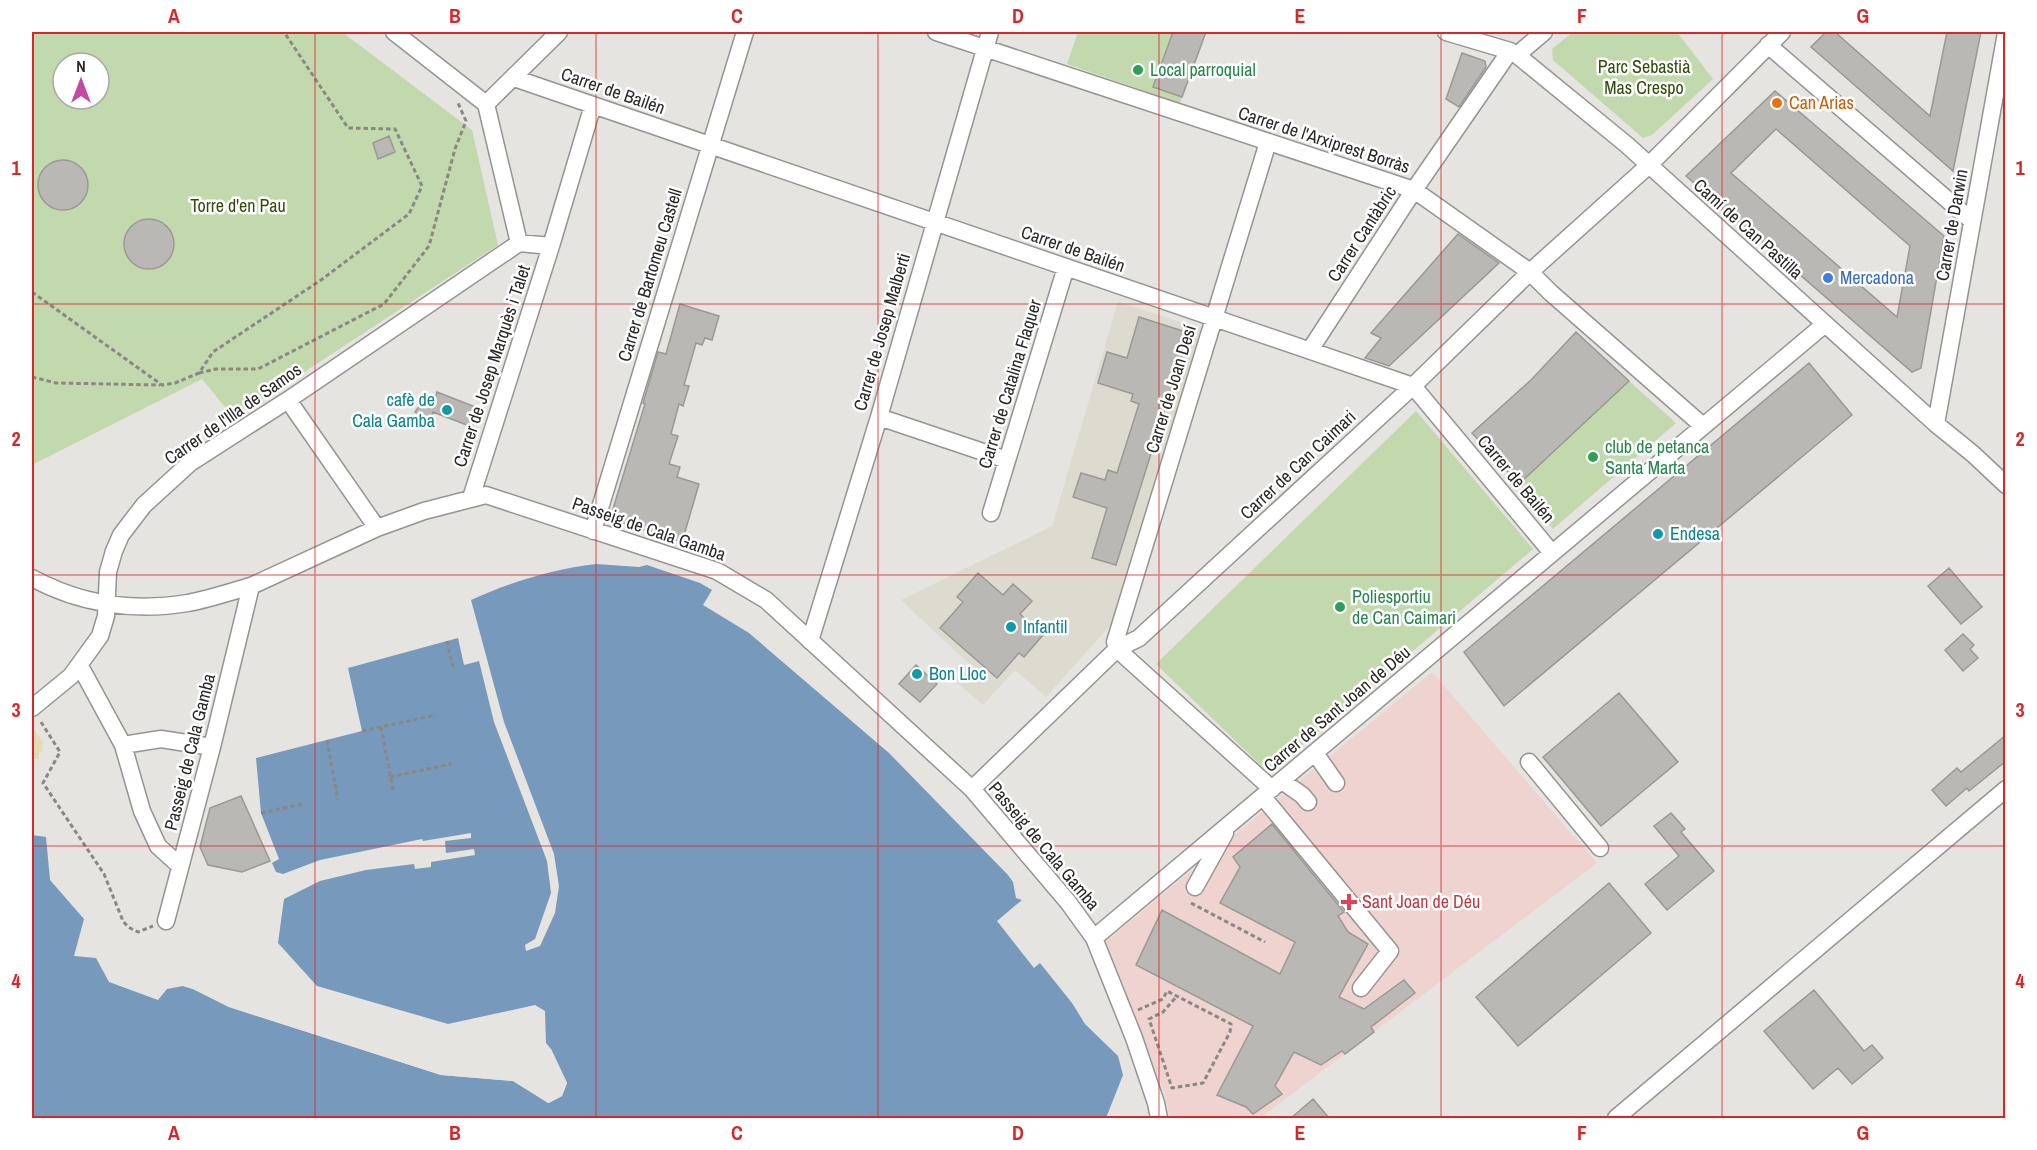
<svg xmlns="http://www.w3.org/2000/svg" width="2037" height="1150" font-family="'Archivo Narrow',sans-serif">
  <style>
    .built { fill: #dddacf }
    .medical { fill: #eed3d1 }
    .green { fill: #c2d8ad; fill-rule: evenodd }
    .sand { fill: #e4dbb6 }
    .water { fill: #7799bc }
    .pier { fill: #e5e4e0 }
    .building { fill: #b9b8b4; stroke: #9a9995; stroke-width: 1.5; fill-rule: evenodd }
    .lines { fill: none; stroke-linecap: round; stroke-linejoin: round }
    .minor-casing { stroke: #959490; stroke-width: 19 }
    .path { stroke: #898885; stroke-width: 3; stroke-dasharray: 4.5 3; stroke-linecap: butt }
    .minor { stroke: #fff; stroke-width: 16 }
    .grid { fill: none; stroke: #d62828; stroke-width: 1.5; stroke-opacity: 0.55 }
    .leisure-dot { fill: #2e9e5b; stroke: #fff; stroke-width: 2 }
    .food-dot { fill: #e8710a; stroke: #fff; stroke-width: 2 }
    .shop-dot { fill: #3f7fe0; stroke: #fff; stroke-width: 2 }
    .culture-dot { fill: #0f9aa8; stroke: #fff; stroke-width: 2 }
    .health-dot { fill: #e0444e; stroke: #fff; stroke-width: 2 }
    .labels { text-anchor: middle; stroke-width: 5; stroke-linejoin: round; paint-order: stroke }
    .park-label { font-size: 18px; fill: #314c0b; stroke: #fff }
    .leisure-label { font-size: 18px; fill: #27864d; stroke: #fff; text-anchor: start }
    .street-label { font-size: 18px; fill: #2a2928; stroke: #fff }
    .food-label { font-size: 18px; fill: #c56008; stroke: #fff; text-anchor: start }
    .shop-label { font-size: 18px; fill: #366cbe; stroke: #fff; text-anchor: start }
    .culture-label { font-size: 18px; fill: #0d838f; stroke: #fff; text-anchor: start }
    .health-label { font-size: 18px; fill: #be3a42; stroke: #fff; text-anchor: start }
    .neatline { fill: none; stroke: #d62828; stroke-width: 2 }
    .grid-label { font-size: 20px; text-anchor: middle; font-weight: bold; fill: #d62828 }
  </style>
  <rect width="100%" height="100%" fill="#e5e4e0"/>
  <path class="built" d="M1118 302 1201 329 1114 621 1046 697 1015 670 983 705 955 681 969 664 901 600 1052 526Z"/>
  <path class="medical" d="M1432 672 1597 863 1260 1118H1170L1164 1092 1106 941Z"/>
  <path class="green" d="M32 32H342L472 130 498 245 234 418 202 379 32 465ZM63 63H99V99H63Z
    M1078 32H1206L1180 103 1067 64Z
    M1573 32H1677L1713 79 1652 135 1643 138 1553 60 1552 49Z
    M1629 381 1676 423 1553 529 1519 484Z
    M1416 411 1533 549 1269 773 1156 664Z"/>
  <path class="sand" d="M32 727 43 742 42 752H39V759H32Z"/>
  <path class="water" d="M596 564 639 567 647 565 700 583 712 590 703 605 749 633 889 753 1008 875 1013 882 1016 898 1022 900 997 921 1034 968 1040 963 1072 1003 1085 1024 1118 1056 1123 1075 1106 1118H32V835L46 837 50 880 84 919 74 956 96 958 109 982 158 1000 167 989 183 986 193 989 229 1007 441 1075 513 1081 548 1103 562 1096 567 1083 551 1049 546 1043 545 1011 535 1005 448 1024 317 986 278 943 284 899 320 881 366 870 414 864 415 869 431 867V862L475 855 474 849 446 853 445 841 471 838V833L423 841 422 839 320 860 283 874 276 872 272 863 279 859 261 813 256 758 362 731 348 668 458 638 464 665 479 661 494 722 547 861 551 893 535 939 525 945 526 951 540 946 555 913 559 886 554 854 504 722 471 600C511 582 553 569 596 564Z"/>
  <path class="pier" d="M184 983 195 986 230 1005 442 1072 514 1078 549 1100 559 1094 564 1083 548 1050 551 1049 567 1083 562 1096 549 1103 513 1081 441 1075 229 1007 193 989 183 986Z"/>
  <path class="building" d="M1173 32H1206L1182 97 1153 87Z
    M1826 32H1835L1930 116 1947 32H1981L1953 171 1811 47Z
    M1462 53 1485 61 1486 67 1459 107 1446 99Z
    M1775 91 1944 236 1921 368 1912 372 1686 176ZM1776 129 1910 246 1897 317 1731 173Z
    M389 136 395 152 378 159 373 143Z
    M38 185a25 25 0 1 1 50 0a25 25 0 1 1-50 0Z
    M124 244a25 25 0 1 1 50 0a25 25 0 1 1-50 0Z
    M1458 234 1499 263 1389 366 1365 358 1381 338 1371 333Z
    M680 304 719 316 712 340 705 338 702 345 696 343 684 385 689 386 683 406 679 404 671 434 678 436 669 464 680 467 677 477 699 484 682 542 616 521 612 512 645 404 643 403 658 352 666 354Z
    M1139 317 1189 333 1116 565 1092 558 1107 508 1073 497 1081 473 1105 480 1108 470 1117 473 1139 404 1131 401 1133 394 1098 383 1107 352 1127 358Z
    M1576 332 1629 381 1519 484 1472 433 1531 380Z
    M1809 363 1852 415 1504 706 1464 652Z
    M437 392 478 408 472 427 433 412 430 420 415 412 423 401 433 405Z
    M1949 568 1982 607 1961 624 1928 586Z
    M978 573 1003 595 1013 584 1032 601 1020 614 1043 635 1024 657 1019 653 997 678 940 628 963 602 957 597Z
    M1963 634 1974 645 1970 649 1978 658 1963 671 1945 650Z
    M916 665 937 684 920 702 899 684Z
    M1619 693 1678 762 1601 826 1543 757Z
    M2006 735V761L1969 791 1967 788 1946 806 1932 790 1957 768 1961 772Z
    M241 796 270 861 242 872 208 865 200 847 210 808Z
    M1671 813 1685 829 1681 832 1714 871 1667 910 1645 884 1679 856 1654 826Z
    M1272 824 1344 912 1338 916 1348 932 1368 944 1339 997 1364 1009 1404 980 1415 993 1371 1027 1374 1032 1345 1054 1342 1051 1321 1065 1294 1052 1275 1086 1282 1094 1253 1114 1246 1107 1217 1095 1253 1026 1136 965 1162 910 1280 974 1295 942 1220 903 1240 867 1233 857Z
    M1609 883 1651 933 1518 1046 1476 997Z
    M1814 990 1864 1051 1872 1045 1883 1058 1852 1084 1838 1068 1813 1089 1764 1031Z
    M1313 1099 1330 1119H1290Z"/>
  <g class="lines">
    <defs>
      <path id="minor" d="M394 32 486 104 519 243
        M936 32 1414 190 1530 272 1551 293 1703 426
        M1446 32 1510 51 1517 55 1627 145 1936 424 1973 454 2006 485
        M1768 45 1972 221
        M1517 55 1544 32
        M514 78 1413 386 1552 553
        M486 104 559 32
        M519 243 551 246 593 105
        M1310 350 1414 190 1510 51
        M288 400 377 528
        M879 417 1007 460
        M1936 424 2006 33
        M471 498 551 246
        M991 513 1066 267
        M593 531 745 32
        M32 578C80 604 134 612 188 603 209 599 230 592 251 586
        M810 641 879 417 990 32
        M1117 649 1115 642 1268 142
        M1117 649 1272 789
        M80 666 123 745 142 811 158 846 180 866
        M32 708 71 676 100 636 106 616 108 572 114 551 121 535 144 505 190 463 288 400 519 243
        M123 745 161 739 212 747
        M1315 753 1336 783
        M1529 762 1600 848
        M1282 781 1302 795 1308 802
        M972 789 1117 649 1139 638 1413 386 1530 272 1648 166 1782 32
        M1263 797 1390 951 1361 988
        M1195 887 1225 833
        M166 921 212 747 251 586 377 528 424 511 486 495 717 571 766 600 972 789 1068 902 1094 938 1134 1038 1156 1103 1159 1118
        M1094 938 1825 324
        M1616 1118 2006 789"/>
    </defs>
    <use href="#minor" class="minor-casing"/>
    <path class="path" d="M32 292 162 385 175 383 199 373 213 352 321 280 409 214 422 186 395 129 348 128 284 32
      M199 373 216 369H258L384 304 429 246 455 149 466 121 458 103
      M32 377 56 383 160 385
      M447 641 453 667
      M41 722 60 752 43 783 104 874 123 921 128 927 138 932 153 926
      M381 727 393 790
      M362 731 436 715
      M327 740 338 800
      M390 777 451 764
      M261 813 302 804
      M1191 903 1265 942
      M1138 1010 1163 999 1167 991 1231 1024 1230 1032 1203 1083 1172 1088 1149 1019 1163 1012 1177 996"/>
    <use href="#minor" class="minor"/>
  </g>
  <path class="grid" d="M315 32V1118M596 32V1118M878 32V1118M1159 32V1118M1441 32V1118M1722 32V1118M32 304H2006M32 575H2006M32 846H2006"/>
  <g class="leisure-dot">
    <circle cx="1138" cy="70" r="6"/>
    <circle cx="1593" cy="457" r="6"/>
    <circle cx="1340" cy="607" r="6"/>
  </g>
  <circle class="food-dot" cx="1777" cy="103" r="6"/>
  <circle class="shop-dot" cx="1828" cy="278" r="6"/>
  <g class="culture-dot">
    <circle cx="447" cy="410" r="6"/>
    <circle cx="1658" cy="534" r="6"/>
    <circle cx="1011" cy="627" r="6"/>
    <circle cx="917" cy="674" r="6"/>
  </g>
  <path class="health-dot" d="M1346 893h6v6h6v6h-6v6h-6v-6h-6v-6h6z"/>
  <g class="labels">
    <g class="park-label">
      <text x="1644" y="73">Parc Sebastià<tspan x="1644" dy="21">Mas Crespo</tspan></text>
      <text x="238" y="212">Torre d'en Pau</text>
    </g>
    <g class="leisure-label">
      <text x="1150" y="76">Local parroquial</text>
      <text x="1605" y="453">club de petanca<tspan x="1605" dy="21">Santa Marta</tspan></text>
      <text x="1352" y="603">Poliesportiu<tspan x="1352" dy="21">de Can Caimari</tspan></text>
    </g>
    <g class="street-label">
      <text transform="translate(613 91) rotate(19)" y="6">Carrer de Bailén</text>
      <text transform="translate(1324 140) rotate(18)" y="6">Carrer de l'Arxiprest Borràs</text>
      <text transform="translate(1952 225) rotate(-80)" y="6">Carrer de Darwin</text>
      <text transform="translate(1748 229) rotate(42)" y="6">Camí de Can Pastilla</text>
      <text transform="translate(1362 234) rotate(-57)" y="6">Carrer Cantàbric</text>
      <text transform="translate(1073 249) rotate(19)" y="6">Carrer de Bailén</text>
      <text transform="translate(650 275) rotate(-73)" y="6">Carrer de Bartomeu Castell</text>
      <text transform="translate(882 332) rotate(-74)" y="6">Carrer de Josep Malberti</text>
      <text transform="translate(492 366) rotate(-72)" y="6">Carrer de Josep Marquès i Talet</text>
      <text transform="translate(1010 384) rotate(-73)" y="6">Carrer de Catalina Flaquer</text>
      <text transform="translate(1171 389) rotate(-73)" y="6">Carrer de Joan Desí</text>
      <text transform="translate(233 414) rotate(-35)" y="6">Carrer de l'Illa de Samos</text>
      <text transform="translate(1298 465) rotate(-43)" y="6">Carrer de Can Caimari</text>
      <text transform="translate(1516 479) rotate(50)" y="6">Carrer de Bailén</text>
      <text transform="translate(649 529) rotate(19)" y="6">Passeig de Cala Gamba</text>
      <text transform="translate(1337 709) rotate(-40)" y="6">Carrer de Sant Joan de Déu</text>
      <text transform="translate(190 752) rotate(-76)" y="6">Passeig de Cala Gamba</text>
      <text transform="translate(1044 846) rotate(50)" y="6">Passeig de Cala Gamba</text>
    </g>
    <g class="food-label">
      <text x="1789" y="109">Can Arias</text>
    </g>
    <g class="shop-label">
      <text x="1840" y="284">Mercadona</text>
    </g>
    <g class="culture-label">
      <text x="435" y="406" text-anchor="end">cafè de<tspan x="435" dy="21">Cala Gamba</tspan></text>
      <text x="1670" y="540">Endesa</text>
      <text x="1023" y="633">Infantil</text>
      <text x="929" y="680">Bon Lloc</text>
    </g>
    <g class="health-label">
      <text x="1362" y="908">Sant Joan de Déu</text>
    </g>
  </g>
  <rect width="2037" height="1150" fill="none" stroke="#ffffff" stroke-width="66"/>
  <g transform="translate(81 81)"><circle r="28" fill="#ffffff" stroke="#aaa9a9" stroke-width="1.5"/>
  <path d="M0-4.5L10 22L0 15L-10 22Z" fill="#c24ba1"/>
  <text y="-9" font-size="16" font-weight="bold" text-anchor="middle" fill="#2a2928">N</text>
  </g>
  <rect x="33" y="33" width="1971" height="1084" class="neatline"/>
  <g class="grid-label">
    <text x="174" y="23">A</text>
    <text x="455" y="23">B</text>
    <text x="737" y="23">C</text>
    <text x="1018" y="23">D</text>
    <text x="1300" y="23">E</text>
    <text x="1582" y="23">F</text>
    <text x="1863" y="23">G</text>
    <text x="16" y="175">1</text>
    <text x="2020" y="175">1</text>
    <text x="16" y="446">2</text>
    <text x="2020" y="446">2</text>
    <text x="16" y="717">3</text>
    <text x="2020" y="717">3</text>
    <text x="16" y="988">4</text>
    <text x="2020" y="988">4</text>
    <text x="174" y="1140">A</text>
    <text x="455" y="1140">B</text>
    <text x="737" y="1140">C</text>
    <text x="1018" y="1140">D</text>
    <text x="1300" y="1140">E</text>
    <text x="1582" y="1140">F</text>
    <text x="1863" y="1140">G</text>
  </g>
</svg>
